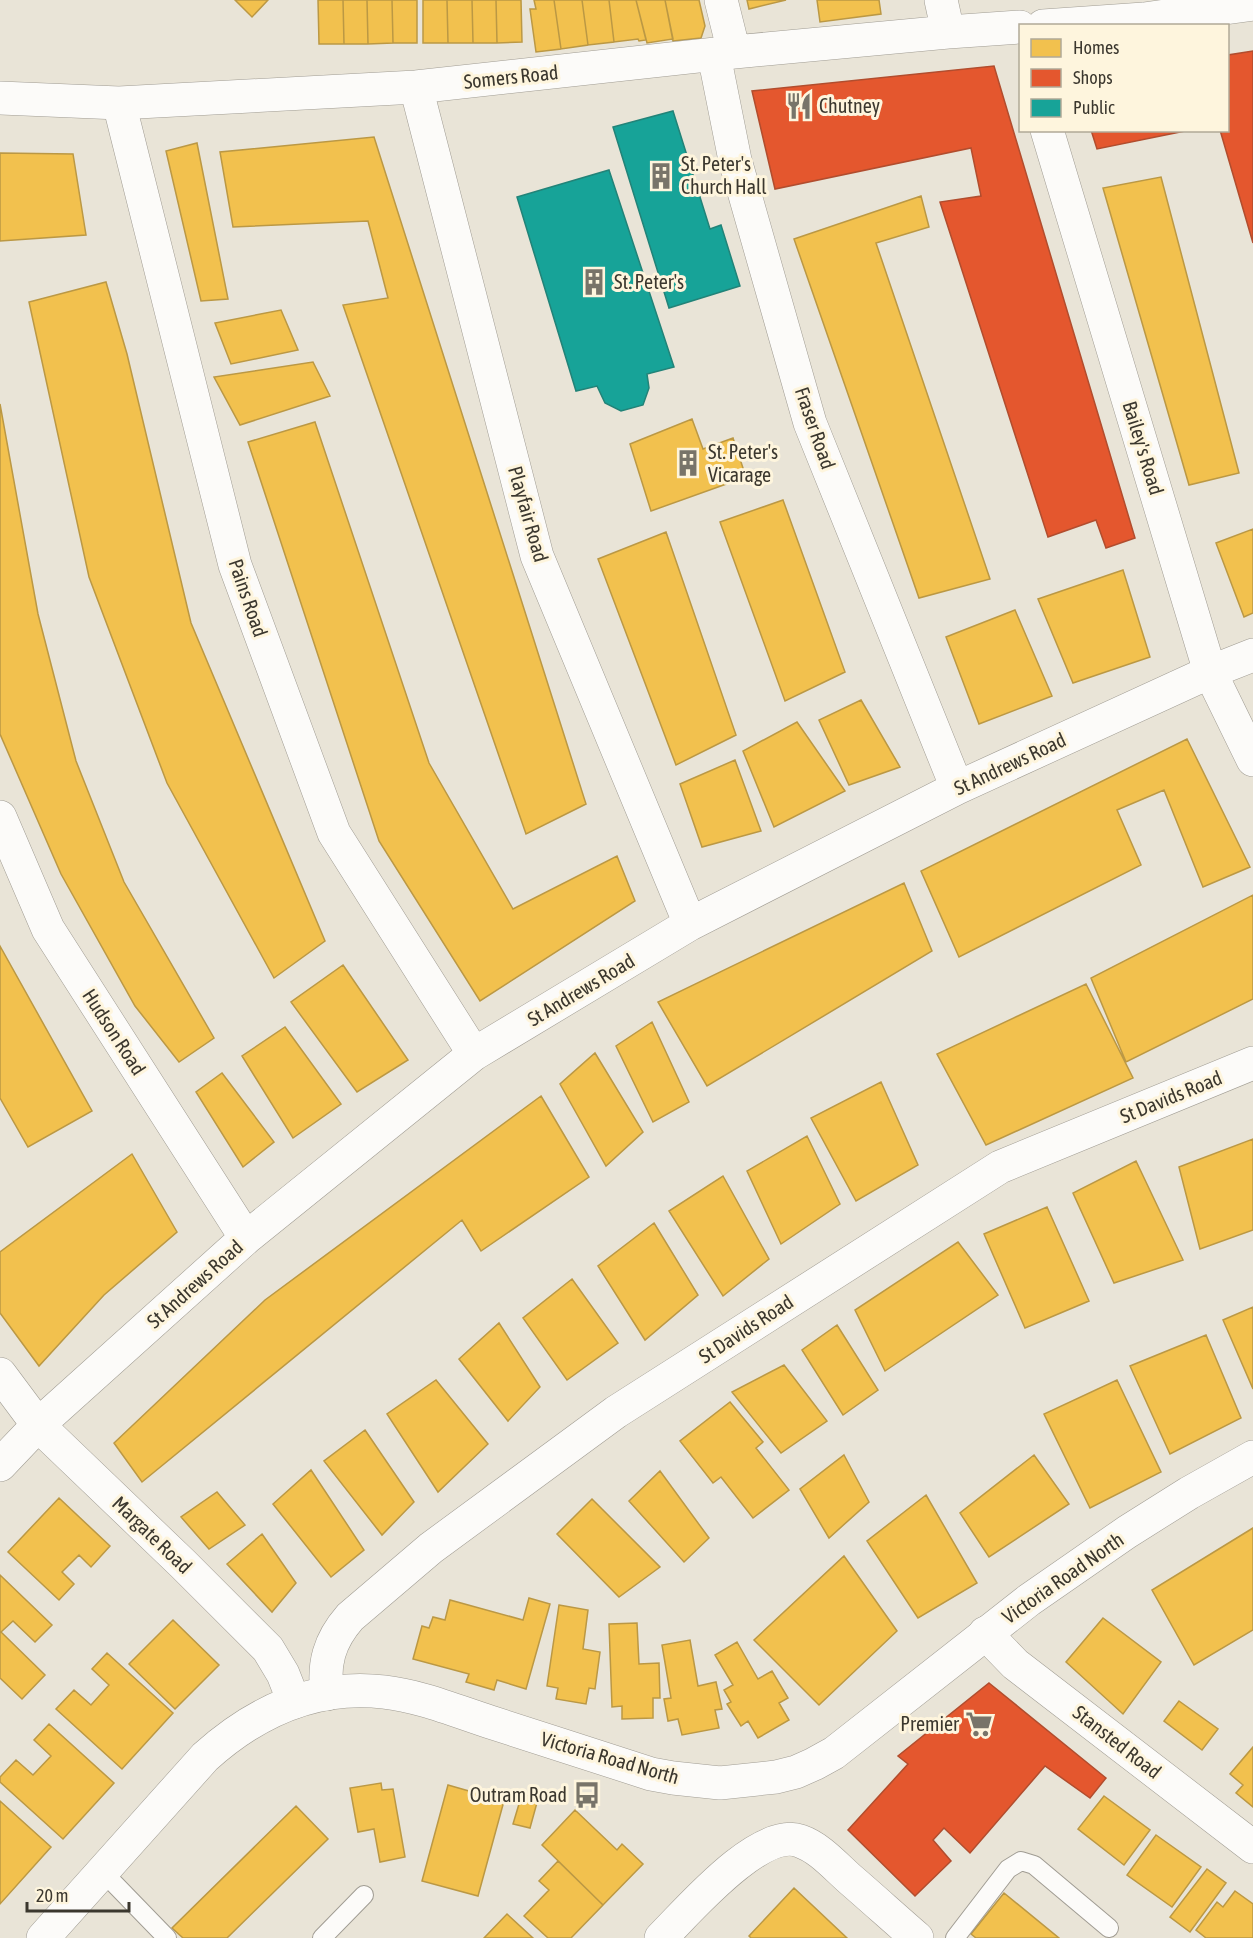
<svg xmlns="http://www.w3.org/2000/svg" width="1253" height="1938" font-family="'Asap Condensed',sans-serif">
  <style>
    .homes { fill: #f2c14e; stroke: #bb9844; stroke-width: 1.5 }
    .shops { fill: #e4572e; stroke: #b14d2e; stroke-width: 1.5 }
    .public { fill: #17a398; stroke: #228378; stroke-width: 1.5 }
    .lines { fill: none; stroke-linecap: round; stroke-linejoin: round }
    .lane-casing { stroke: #a09c93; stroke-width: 20 }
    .street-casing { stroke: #a09c93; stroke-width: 34 }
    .secondary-casing { stroke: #a09c93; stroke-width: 34 }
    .lane { stroke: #fcfbf9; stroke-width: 18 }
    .street { stroke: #fcfbf9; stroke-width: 33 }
    .secondary { stroke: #fcfbf9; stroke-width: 33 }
    .labels { text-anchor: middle; stroke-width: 6; stroke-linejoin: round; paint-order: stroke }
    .street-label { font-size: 20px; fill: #3b372e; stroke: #fef5dd }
    .poi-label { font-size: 20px; fill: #3b372e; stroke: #fef5dd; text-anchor: start }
  </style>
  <rect width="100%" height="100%" fill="#e9e4d7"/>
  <path class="homes" d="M235 0H268L252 17Z
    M318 0H343L344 44H319Z
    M343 0H367L368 44H344Z
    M367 0H392L393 43 368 44Z
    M392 0H417V43H393Z
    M423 0H447L448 43H423Z
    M447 0H472L473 43H448Z
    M472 0H496L497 43H473Z
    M496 0H521L522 42 497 43Z
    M534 0H554L561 49 536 52 530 9H536Z
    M554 0H582L588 45 561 49Z
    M582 0H609L614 42 588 45Z
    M609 0H636L646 40 639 41 638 39 614 42Z
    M636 0H665L673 39 647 43Z
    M665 0H699L705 26 701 38 673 41Z
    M747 0H786L749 9Z
    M817 0H879L881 14 820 22Z
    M374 137 586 804 526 834 343 305 388 298 368 221 233 227 220 152Z
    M197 143 228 299 201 301 166 151Z
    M0 153 73 154 86 235 0 241Z
    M1161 177 1239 473 1189 485 1103 188Z
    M921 196 929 227 876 243 990 579 919 598 794 239Z
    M106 282 127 354 191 623 325 941 274 978 167 783 89 577 29 302Z
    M281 310 298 350 231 364 215 323Z
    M313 362 330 396 240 425 214 377Z
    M0 404 38 614 76 761 124 882 214 1038 179 1062 135 1006 61 874 0 734Z
    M692 419 703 449 733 438 746 477 651 511 630 444Z
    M315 422 429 763 513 909 617 856 635 901 480 1001 379 841 248 442Z
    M783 500 845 672 785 701 720 522Z
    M1253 529V613L1244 617 1216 543Z
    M666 532 736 735 676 765 598 559Z
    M1123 570 1150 657 1073 683 1038 599Z
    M1015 610 1052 696 979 724 946 637Z
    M861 700 900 767 849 785 819 720Z
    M797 722 845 791 774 827 743 751Z
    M1187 739 1250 867 1203 887 1164 790 1117 810 1141 865 959 957 921 871Z
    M735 760 761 831 702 847 680 784Z
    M904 883 932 951 707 1086 658 1002Z
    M1253 895V999L1126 1062 1091 978Z
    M0 946 92 1111 28 1147 0 1098Z
    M343 965 408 1060 357 1092 291 1002Z
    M1086 984 1133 1078 986 1145 937 1054Z
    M652 1022 689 1102 653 1122 616 1046Z
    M285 1027 341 1104 293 1138 242 1056Z
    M595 1053 643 1132 606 1166 560 1084Z
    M222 1073 274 1142 243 1167 196 1092Z
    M881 1082 918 1165 856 1201 811 1118Z
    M541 1096 589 1177 481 1251 462 1220 142 1482 114 1443 265 1300Z
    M807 1136 840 1204 781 1244 747 1171Z
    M1253 1139V1230L1200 1249 1179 1167Z
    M132 1154 177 1232 104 1295 39 1366 0 1313V1252Z
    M1136 1161 1183 1260 1114 1283 1073 1193Z
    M723 1176 769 1259 723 1296 669 1211Z
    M1047 1207 1089 1301 1025 1328 984 1234Z
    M654 1223 698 1295 645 1340 598 1266Z
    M958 1242 998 1295 885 1371 855 1310Z
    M572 1279 618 1343 567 1380 523 1318Z
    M1253 1307V1389L1223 1320Z
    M499 1323 540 1387 508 1421 459 1359Z
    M837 1325 878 1390 843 1415 802 1350Z
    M1206 1335 1241 1418 1170 1454 1130 1366Z
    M784 1365 827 1421 781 1453 732 1392Z
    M436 1380 488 1444 438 1492 387 1414Z
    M1117 1380 1161 1472 1090 1508 1044 1414Z
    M730 1402 763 1442 756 1448 789 1490 753 1518 721 1477 713 1483 680 1441Z
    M365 1430 414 1502 382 1535 324 1461Z
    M844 1455 869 1502 829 1538 800 1489Z
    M1034 1455 1069 1504 989 1557 960 1513Z
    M311 1470 364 1550 331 1577 273 1504Z
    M660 1471 709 1538 684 1562 629 1501Z
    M217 1492 245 1525 209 1549 181 1517Z
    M926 1495 977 1583 918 1618 867 1541Z
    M59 1498 110 1546 91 1567 79 1555 62 1572 74 1584 59 1600 8 1552Z
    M592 1499 660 1567 619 1597 557 1534Z
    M1253 1528V1630L1194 1665 1152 1590Z
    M262 1534 296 1583 272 1612 227 1564Z
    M844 1556 897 1631 819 1705 754 1640Z
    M0 1575 52 1625 35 1642 13 1621 1 1632 45 1675 22 1699 0 1678Z
    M529 1598 550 1604 526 1689 497 1680 494 1690 466 1682 469 1674 413 1659 422 1626 429 1628 433 1617 445 1620 450 1600 523 1620Z
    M559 1605 588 1610 583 1649 600 1652 595 1689 589 1688 586 1704 556 1699 558 1688 547 1686Z
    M1103 1618 1161 1662 1123 1714 1066 1662Z
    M173 1620 219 1665 175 1709 129 1664Z
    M637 1623 639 1664 659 1663 660 1698H653V1718L622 1719V1706L612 1707 609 1624Z
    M690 1640 698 1686 716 1682 722 1709 715 1710 719 1728 682 1735 678 1719 668 1721 664 1699 671 1698 662 1645Z
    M737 1642 758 1679 772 1671 788 1698 779 1703 789 1720 758 1738 748 1721 741 1726 727 1704 731 1702 724 1690 733 1685 715 1655Z
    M107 1653 173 1713 122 1769 56 1709 74 1690 91 1705 109 1685 92 1669Z
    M1179 1701 1218 1729 1202 1750 1164 1721Z
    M49 1724 114 1783 63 1839 0 1782V1777L16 1760 33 1775 51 1756 34 1740Z
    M1253 1747V1807L1236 1793 1243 1785 1230 1774Z
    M381 1783 382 1790 393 1789 405 1857 380 1862 374 1829 358 1832 350 1788Z
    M448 1785 504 1801 478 1896 422 1881Z
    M522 1794 538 1799 530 1828 513 1824Z
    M1104 1796 1150 1830 1124 1865 1078 1829Z
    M0 1801 51 1847 0 1904Z
    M296 1806 328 1839 227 1938H183L172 1928Z
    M575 1810 617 1850 622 1844 643 1864 603 1905 542 1845Z
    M1156 1835 1201 1867 1172 1907 1127 1875Z
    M558 1861 603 1905 571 1938H548L524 1916 549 1890 539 1881Z
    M1207 1869 1226 1883 1190 1932 1170 1917Z
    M794 1888 847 1938H751L749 1936Z
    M1235 1891 1253 1904V1938H1206L1196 1930 1217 1902 1223 1907Z
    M1004 1893 1059 1938H976L971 1934Z
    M507 1914 533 1938H484Z"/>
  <path class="shops" d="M1253 51V243L1220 130H1228V55Z
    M994 66 1135 538 1106 548 1096 520 1048 537 940 202 981 196 971 148 775 189 752 91Z
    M1091 130H1190L1097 149Z
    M989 1683 1106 1778 1090 1798 1045 1766 970 1853 944 1828 933 1840 951 1861 915 1896 848 1830 908 1764 898 1756Z"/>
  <path class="public" d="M673 111 710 229 721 225 740 286 669 308 613 127Z
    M609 170 674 367 647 374 649 388 643 405 621 411 605 403 597 386 576 391 517 197Z"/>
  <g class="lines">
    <defs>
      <path id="lane" d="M102 1871 167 1938
        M322 1938 364 1895
        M955 1938 1008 1869 1021 1861 1034 1865 1109 1928"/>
      <path id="street" d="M721 0 734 52
        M941 0 948 32
        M1043 26 1144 19 1253 4
        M714 55 735 160 810 423 957 788
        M416 87 537 556 690 924
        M0 98 119 103 416 87 734 52 948 32 1020 27
        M119 103 235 565 334 833 474 1054
        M1047 130 1210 672 1253 760
        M0 817 48 929 246 1238
        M0 1374 38 1425 183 1564 268 1649 283 1674 294 1702
        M0 1465 38 1425 246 1238 474 1054 690 924 957 788 1210 672 1253 655
        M985 1633 1015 1664 1253 1847
        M327 1694C323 1664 329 1641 350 1617L431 1548 616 1412 1000 1167 1253 1063
        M661 1938C687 1912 760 1826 800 1841 820 1848 835 1866 851 1880 873 1899 895 1919 917 1938"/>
      <path id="secondary" d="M43 1938 205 1757C255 1712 315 1684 384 1692 420 1696 456 1711 490 1722 544 1739 597 1757 651 1774L673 1778 720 1783 776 1777 796 1772 814 1764 834 1753 1029 1600 1127 1532 1189 1493 1253 1457"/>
    </defs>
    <use href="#lane" class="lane-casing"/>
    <use href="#street" class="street-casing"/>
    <use href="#secondary" class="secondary-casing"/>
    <use href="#lane" class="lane"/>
    <use href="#street" class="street"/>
    <use href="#secondary" class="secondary"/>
  </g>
  <defs>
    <symbol id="restaurant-bare" viewBox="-9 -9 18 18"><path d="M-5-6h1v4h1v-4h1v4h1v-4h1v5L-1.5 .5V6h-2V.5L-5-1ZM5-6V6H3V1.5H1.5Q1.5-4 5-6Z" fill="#787469" stroke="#fef5dd" stroke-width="2.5" paint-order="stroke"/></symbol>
    <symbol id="building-bare" viewBox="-9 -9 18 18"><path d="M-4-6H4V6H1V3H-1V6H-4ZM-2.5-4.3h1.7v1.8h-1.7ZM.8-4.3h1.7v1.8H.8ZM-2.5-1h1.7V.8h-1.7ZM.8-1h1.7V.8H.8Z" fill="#787469" stroke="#fef5dd" stroke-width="2.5" paint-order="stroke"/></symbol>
    <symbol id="supermarket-bare" viewBox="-9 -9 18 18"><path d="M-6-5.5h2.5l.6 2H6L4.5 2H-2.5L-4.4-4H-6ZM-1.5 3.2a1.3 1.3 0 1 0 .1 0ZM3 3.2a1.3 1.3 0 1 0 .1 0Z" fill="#787469" stroke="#fef5dd" stroke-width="2.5" paint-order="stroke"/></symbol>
    <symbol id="bus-bare" viewBox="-9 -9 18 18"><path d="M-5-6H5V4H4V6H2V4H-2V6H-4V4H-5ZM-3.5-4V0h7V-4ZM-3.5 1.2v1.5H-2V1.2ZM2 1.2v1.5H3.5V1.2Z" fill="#787469" stroke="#fef5dd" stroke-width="2.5" paint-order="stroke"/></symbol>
  </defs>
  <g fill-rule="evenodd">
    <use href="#restaurant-bare" x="780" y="87" width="38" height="38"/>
    <use href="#building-bare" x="642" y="157" width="38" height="38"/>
    <use href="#building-bare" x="575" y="263" width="38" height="38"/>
    <use href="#building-bare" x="669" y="444" width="38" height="38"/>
    <use href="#supermarket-bare" x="960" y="1705" width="38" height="38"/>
    <use href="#bus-bare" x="568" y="1776" width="38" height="38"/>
  </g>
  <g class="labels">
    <g class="street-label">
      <text transform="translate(511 77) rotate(-6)" y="7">Somers Road</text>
      <text transform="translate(815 428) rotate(71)" y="7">Fraser Road</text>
      <text transform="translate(1143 448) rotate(73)" y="7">Bailey's Road</text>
      <text transform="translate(528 514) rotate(74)" y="7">Playfair Road</text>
      <text transform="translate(248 598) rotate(71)" y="7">Pains Road</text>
      <text transform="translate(1010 764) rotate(-25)" y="7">St Andrews Road</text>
      <text transform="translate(581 990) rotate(-31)" y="7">St Andrews Road</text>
      <text transform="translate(114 1032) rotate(57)" y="7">Hudson Road</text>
      <text transform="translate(1171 1097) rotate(-22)" y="7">St Davids Road</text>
      <text transform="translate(195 1284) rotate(-42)" y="7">St Andrews Road</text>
      <text transform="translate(746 1329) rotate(-33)" y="7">St Davids Road</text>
      <text transform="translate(152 1535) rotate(44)" y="7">Margate Road</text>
      <text transform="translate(1063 1578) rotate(-35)" y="7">Victoria Road North</text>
      <text transform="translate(1117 1742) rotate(38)" y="7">Stansted Road</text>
      <text transform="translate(610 1758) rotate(16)" y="7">Victoria Road North</text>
    </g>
    <g class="poi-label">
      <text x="819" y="113">Chutney</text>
      <text x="681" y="171">St. Peter's<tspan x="681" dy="23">Church Hall</tspan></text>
      <text x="614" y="289">St. Peter's</text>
      <text x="708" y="459">St. Peter's<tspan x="708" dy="23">Vicarage</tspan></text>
      <text x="959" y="1731" text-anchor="end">Premier</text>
      <text x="567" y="1802" text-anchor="end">Outram Road</text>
    </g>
  </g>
  <rect x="1019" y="24" width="210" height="108" fill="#fef5dd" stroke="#b0a997" stroke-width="1.5"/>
  <rect x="1031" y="39" width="30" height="18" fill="#f2c14e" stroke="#b0a997" stroke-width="1.5"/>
  <text x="1073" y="54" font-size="18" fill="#3b372e">Homes</text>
  <rect x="1031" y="69" width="30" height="18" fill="#e4572e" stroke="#b0a997" stroke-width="1.5"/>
  <text x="1073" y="84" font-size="18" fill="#3b372e">Shops</text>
  <rect x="1031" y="99" width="30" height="18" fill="#17a398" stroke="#b0a997" stroke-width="1.5"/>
  <text x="1073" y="114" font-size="18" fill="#3b372e">Public</text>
  <path d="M27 1902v9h102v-9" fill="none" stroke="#3b372e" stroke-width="3"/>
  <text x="36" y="1902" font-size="18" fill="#3b372e" stroke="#fef5dd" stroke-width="4.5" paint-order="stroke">20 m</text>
</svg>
